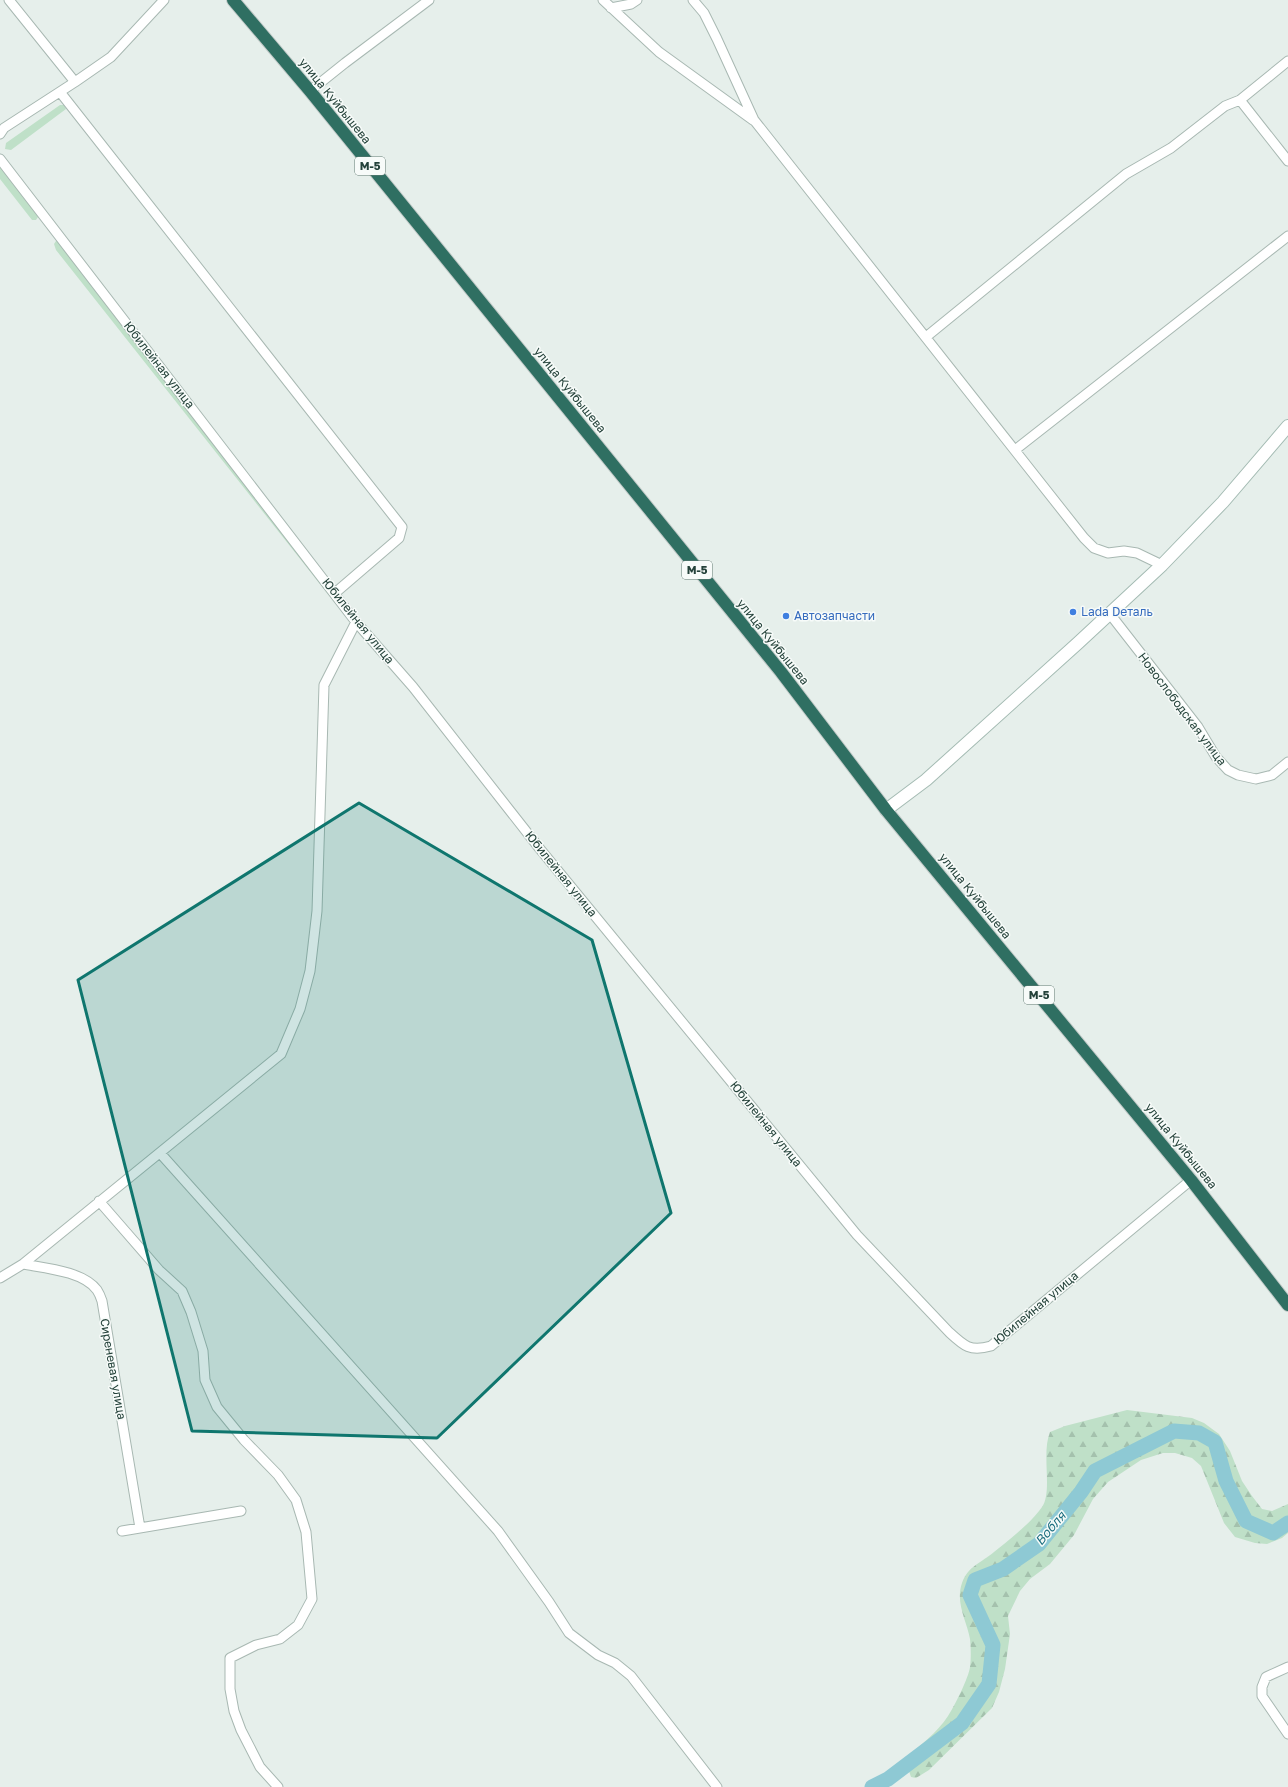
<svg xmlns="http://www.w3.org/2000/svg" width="1288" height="1787" font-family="'Golos Text',sans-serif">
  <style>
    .green { fill: #bfe0c8 }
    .forest { fill: url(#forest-firs) }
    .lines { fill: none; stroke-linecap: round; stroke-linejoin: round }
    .river { stroke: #8ec9d4; stroke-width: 15 }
    .street-casing { stroke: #a8b8b2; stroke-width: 11 }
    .secondary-casing { stroke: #a4bbb3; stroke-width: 14 }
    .highway-casing { stroke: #c2cac8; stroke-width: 14 }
    .street { stroke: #fff; stroke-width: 9 }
    .secondary { stroke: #fff; stroke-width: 12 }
    .highway { stroke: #2f6f62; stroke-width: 12 }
    .marked { fill: #0f766e; fill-opacity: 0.2; stroke: #0f766e; stroke-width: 3; stroke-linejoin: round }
    .shop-dot { fill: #3f7fe0; stroke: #f7fbf9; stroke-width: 1.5 }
    .labels { text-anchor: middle; stroke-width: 3; stroke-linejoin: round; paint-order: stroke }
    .shield { fill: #f7fbf9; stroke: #637a73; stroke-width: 1 }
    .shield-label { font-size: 11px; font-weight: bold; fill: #24423a }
    .street-label { font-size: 12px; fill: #24423a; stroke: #f7fbf9 }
    .shop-label { font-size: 12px; fill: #366cbe; stroke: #f7fbf9; text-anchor: start }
    .water-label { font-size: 13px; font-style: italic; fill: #1c6f80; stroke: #f7fbf9 }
  </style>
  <defs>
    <pattern id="forest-firs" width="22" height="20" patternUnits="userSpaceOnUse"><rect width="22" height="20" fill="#bfe0c8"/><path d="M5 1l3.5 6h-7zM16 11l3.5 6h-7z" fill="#a4c1ad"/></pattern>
  </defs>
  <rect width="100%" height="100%" fill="#e6efeb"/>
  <path class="green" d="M60 105H64L66 109 11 150 5 149 6 143Z
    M0 165 36 212 38 217 36 220H32L0 179Z
    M56 241H61L336 601 331 598 56 250 54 244Z"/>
  <path class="forest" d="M1127 1410 1192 1418 1204 1423 1219 1434 1230 1451 1242 1481 1252 1496 1262 1509 1272 1511 1288 1504V1533L1282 1538 1267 1544 1255 1543 1235 1537 1224 1523 1201 1466 1192 1458 1175 1453H1163L1141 1460 1108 1482 1093 1499 1074 1535 1050 1564 1030 1579 1020 1591 1008 1616 1010 1634 1005 1669 999 1692 992 1708 929 1770 916 1778 911 1777 905 1759C919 1746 937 1733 948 1716 954 1707 969 1677 970 1667 971 1659 971 1648 970 1639 967 1621 955 1603 962 1583 968 1566 981 1563 994 1552 1008 1541 1032 1522 1042 1507 1053 1491 1041 1454 1050 1432L1065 1426Z"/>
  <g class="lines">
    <path class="river" d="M872 1787 888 1779 962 1723 989 1684 993 1645 970 1595 975 1580 1003 1569 1039 1544 1081 1492 1095 1471 1174 1431 1199 1433 1215 1442 1226 1481 1246 1521 1273 1533 1288 1523"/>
    <defs>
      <path id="street" d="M603 0 659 52 753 120
        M693 0 704 13 717 39 754 120 1084 538 1094 548 1108 553 1124 551 1137 553 1162 565
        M611 8 631 4 637 0
        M75 82 111 57 164 0
        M310 91 345 63 429 0
        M60 92 402 527 399 538 335 593
        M1240 100 1288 61
        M0 134 4 128 75 82 9 0
        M0 159 356 622 413 687 540 849 857 1235 949 1332C964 1346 970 1352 991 1346L1191 1180
        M926 337 1126 174 1171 148 1225 106 1240 100 1288 161
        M1015 450 1288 236
        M1110 614 1198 727 1216 757 1228 770 1238 775 1256 779 1272 775 1288 762
        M160 1153 498 1531 549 1602 569 1633 598 1655 615 1663 631 1676 717 1787
        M99 1201 159 1270 182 1291 191 1312 203 1351 205 1380 217 1407 244 1440 278 1475 296 1500 306 1532 312 1599 298 1625 280 1639 256 1645 230 1658V1689L234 1711 241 1730 260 1767 278 1787
        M23 1264C44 1268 83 1271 97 1290 99 1293 101 1298 102 1301L140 1528
        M0 1278 23 1264 281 1054 300 1009 310 971 317 911 324 685 356 622
        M122 1531 241 1511
        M1288 1667 1266 1677 1262 1687V1696L1288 1734"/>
      <path id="secondary" d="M886 810 926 780 1078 643 1162 565 1223 502 1288 426"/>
      <path id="highway" d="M233 0 310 91 781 672 886 810 1191 1180 1288 1305"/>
    </defs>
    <use href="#street" class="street-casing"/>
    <use href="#secondary" class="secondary-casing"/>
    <use href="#highway" class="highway-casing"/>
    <use href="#street" class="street"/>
    <use href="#secondary" class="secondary"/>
    <use href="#highway" class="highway"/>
  </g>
  <path class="marked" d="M359 803 592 940 671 1213 437 1438 192 1431 78 980Z"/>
  <g class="shop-dot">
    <circle cx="1073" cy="612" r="4"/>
    <circle cx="786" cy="616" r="4"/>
  </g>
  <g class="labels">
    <g class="shield">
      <rect x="355" y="157" width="30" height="18" rx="3"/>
      <rect x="682" y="561" width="30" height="18" rx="3"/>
      <rect x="1024" y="986" width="30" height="18" rx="3"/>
    </g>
    <g class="shield-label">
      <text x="370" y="170">М-5</text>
      <text x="697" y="574">М-5</text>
      <text x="1039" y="999">М-5</text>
    </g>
    <g class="street-label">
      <text transform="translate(335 101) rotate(51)" y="4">улица Куйбышева</text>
      <text transform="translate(159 365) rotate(52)" y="4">Юбилейная улица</text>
      <text transform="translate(570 390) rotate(51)" y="4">улица Куйбышева</text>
      <text transform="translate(358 621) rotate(51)" y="4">Юбилейная улица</text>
      <text transform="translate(773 642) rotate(51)" y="4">улица Куйбышева</text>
      <text transform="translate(1182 709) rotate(53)" y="4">Новослободская улица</text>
      <text transform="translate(561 874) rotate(51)" y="4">Юбилейная улица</text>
      <text transform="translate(975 896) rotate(51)" y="4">улица Куйбышева</text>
      <text transform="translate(766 1124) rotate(51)" y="4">Юбилейная улица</text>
      <text transform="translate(1181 1146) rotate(51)" y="4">улица Куйбышева</text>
      <text transform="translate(1036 1308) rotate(-40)" y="4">Юбилейная улица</text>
      <text transform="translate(113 1369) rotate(80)" y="4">Сиреневая улица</text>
    </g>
    <g class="shop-label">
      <text x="1081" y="616">Lada Dеталь</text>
      <text x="794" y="620">Автозапчасти</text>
    </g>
    <g class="water-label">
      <text transform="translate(1050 1528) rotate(-50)" y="5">Вобля</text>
    </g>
  </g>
</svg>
